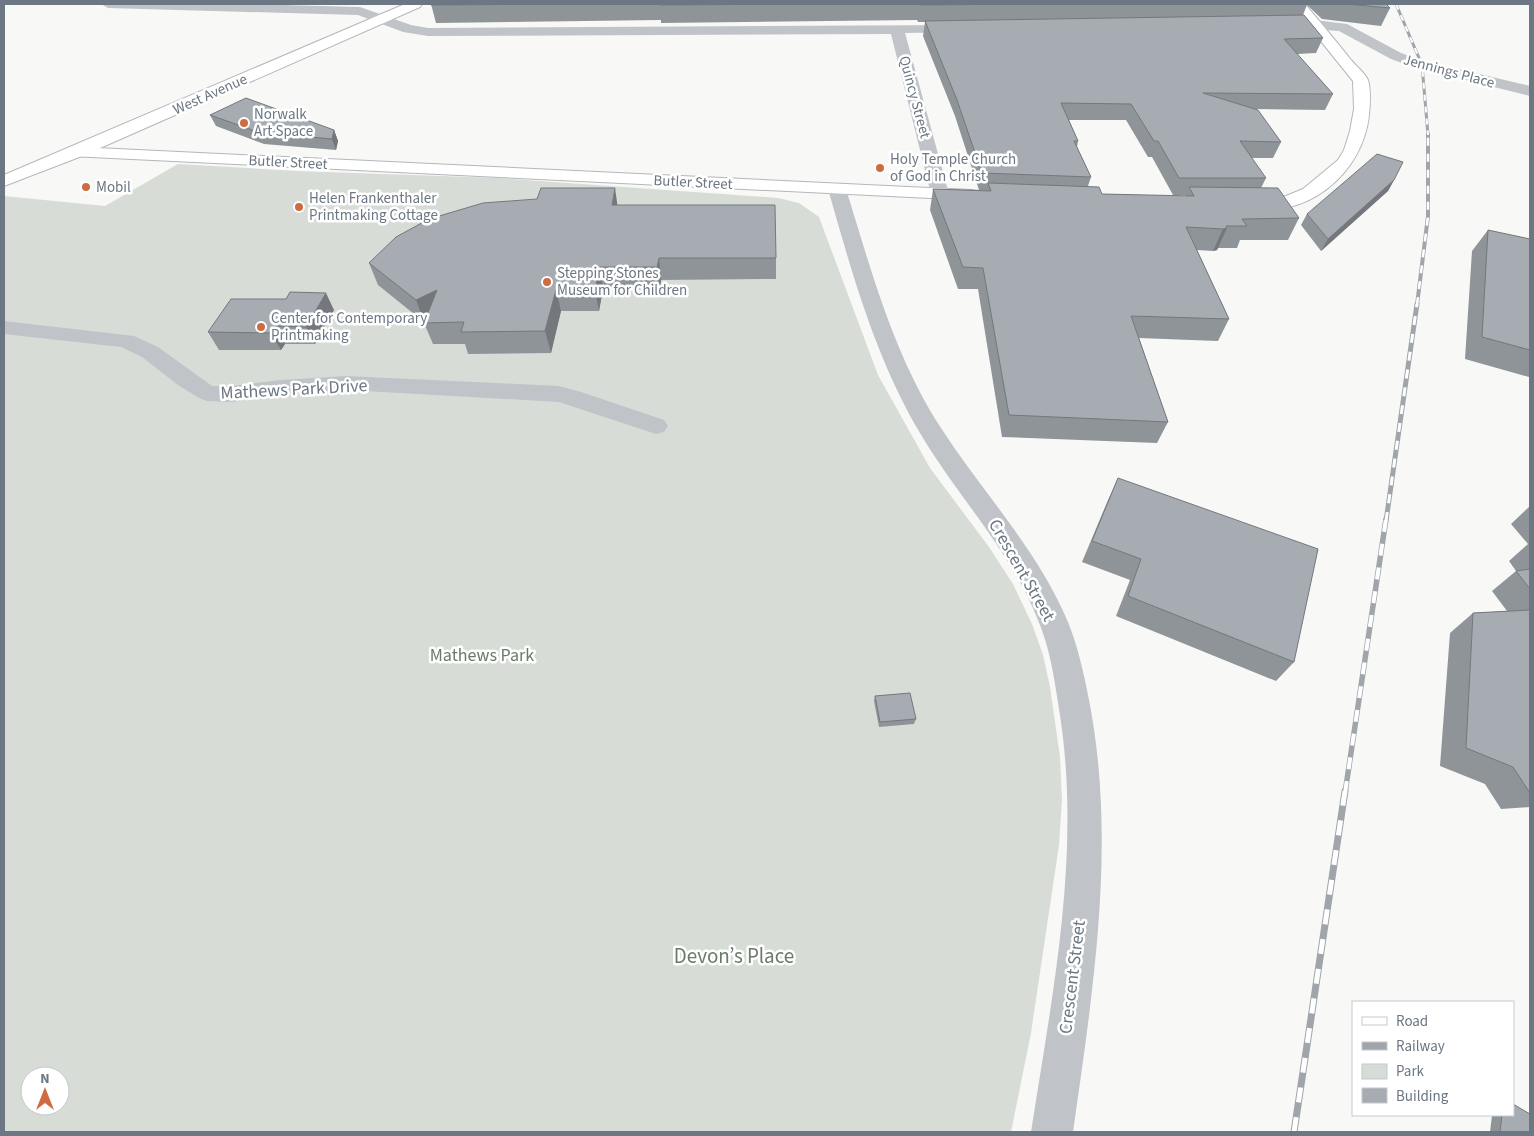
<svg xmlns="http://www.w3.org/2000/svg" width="1534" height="1136" font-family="'Source Sans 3',sans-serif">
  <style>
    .green { fill: #d8dcd6; fill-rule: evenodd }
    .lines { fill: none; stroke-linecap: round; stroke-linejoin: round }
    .secondary-casing { stroke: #b3b7bb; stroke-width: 2 }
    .primary-casing { stroke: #b4b7bb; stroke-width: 2 }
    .street { fill: #c0c3c7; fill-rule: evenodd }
    .secondary { fill: #fff; fill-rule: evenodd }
    .primary { fill: #fff; fill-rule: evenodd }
    .rail-far4-casing { stroke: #a0a5ab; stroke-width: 3 }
    .rail-far3-casing { stroke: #a0a5ab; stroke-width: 4 }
    .rail-far2-casing { stroke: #a0a5ab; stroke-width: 5 }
    .rail-far1-casing { stroke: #a0a5ab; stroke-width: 5.5 }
    .rail-casing { stroke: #a0a5ab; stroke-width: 7 }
    .rail-far4 { stroke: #fff; stroke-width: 2; stroke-dasharray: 6; stroke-linecap: butt }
    .rail-far3 { stroke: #fff; stroke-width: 2.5; stroke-dasharray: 8; stroke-linecap: butt }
    .rail-far2 { stroke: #fff; stroke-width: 3; stroke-dasharray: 9; stroke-linecap: butt }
    .rail-far1 { stroke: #fff; stroke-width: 4; stroke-dasharray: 12; stroke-linecap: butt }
    .rail { stroke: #fff; stroke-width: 5; stroke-dasharray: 15; stroke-linecap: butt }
    .wall { fill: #8f9499; fill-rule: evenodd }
    .shaded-wall { fill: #74787d }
    .building { fill: #a6acb2; stroke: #74787d }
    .poi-dot { fill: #cd6c41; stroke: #fff; stroke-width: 2 }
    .labels { text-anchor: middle; stroke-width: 5; stroke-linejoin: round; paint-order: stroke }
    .far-street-label { font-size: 15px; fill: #6b7783; stroke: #fff }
    .far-poi-label { font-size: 15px; fill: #6b7783; stroke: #fff; text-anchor: start }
    .street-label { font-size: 18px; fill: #6b7783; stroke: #fff }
    .park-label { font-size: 18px; fill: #6b7b69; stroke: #fff }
    .near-park-label { font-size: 21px; fill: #6b7b69; stroke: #fff }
  </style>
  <rect width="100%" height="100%" fill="#f8f8f6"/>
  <path class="green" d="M178 164 298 171 499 178 778 198 799 203 819 217 878 375 930 468 989 547 1013 584 1032 624 1043 655 1050 687 1060 757 1062 800 1059 845 1031 1033 1011 1132H4V196L105 206ZM30 1076H60V1106H30Z"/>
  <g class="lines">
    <defs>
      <path id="secondary" d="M1291 4H1305C1320 22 1336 41 1351 60 1356 66 1365 73 1368 80 1371 90 1370 104 1369 115 1363 174 1305 222 1245 207L1242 203 1245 199 1286 196 1303 189 1338 160 1344 150 1350 131 1354 109 1353 81Z
        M76 147 971 190 977 191 980 195 977 199 971 200 70 156 68 152 70 148Z"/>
      <path id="primary" d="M405 4H422L420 7 82 156 4 186V175Z"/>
    </defs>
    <use href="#secondary" class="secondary-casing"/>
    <use href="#primary" class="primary-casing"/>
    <path class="street" d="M101 4H241L360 7 411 25 428 28 961 25 968 29 966 32 905 33 949 194 946 198H934L931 194 891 34 428 36 403 32 358 15 108 8Z
      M1284 20H1315L1347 24 1401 53 1420 60 1530 86V96L1410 66 1391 59 1339 31 1279 27 1277 24Z
      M837 184 843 185 846 189C871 270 894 356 941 428 983 493 1038 550 1068 622 1078 647 1084 674 1089 700 1117 843 1093 990 1073 1132H1031C1053 990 1083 846 1058 703 1054 675 1049 646 1038 620 1011 551 957 496 920 433 875 357 852 273 828 189L831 185Z
      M4 321 134 336 158 347 212 386H232L281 380 347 376 559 386 581 392 664 420 668 426 664 432 656 434 559 402 347 390 281 394 232 402 207 401 199 398 178 385 142 357 121 347 4 334Z"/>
    <use href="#secondary" class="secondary"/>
    <use href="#primary" class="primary"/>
    <defs>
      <path id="rail-far4" d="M1396 4 1422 65 1428 135"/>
      <path id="rail-far3" d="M1417 305 1428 216V134"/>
      <path id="rail-far2" d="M1386 521 1417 304"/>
      <path id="rail-far1" d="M1345 793 1386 519"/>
      <path id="rail" d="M1294 1132 1345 791"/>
    </defs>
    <use href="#rail-far4" class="rail-far4-casing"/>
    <use href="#rail-far3" class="rail-far3-casing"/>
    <use href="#rail-far2" class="rail-far2-casing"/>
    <use href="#rail-far1" class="rail-far1-casing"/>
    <use href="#rail" class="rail-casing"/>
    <use href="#rail-far4" class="rail-far4"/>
    <use href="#rail-far3" class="rail-far3"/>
    <use href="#rail-far2" class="rail-far2"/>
    <use href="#rail-far1" class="rail-far1"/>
    <use href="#rail" class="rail"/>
  </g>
  <path class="wall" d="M431 4H1386L1390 8 1381 26 1322 19 1307 5 1303 15 1323 38 1316 53 1297 54 1333 94 1325 110 1256 109 1281 142 1273 158H1251L1266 178 1261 188 1299 218 1288 240H1240L1237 248H1218L1217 250 1213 251 1197 250 1229 319 1218 341 1139 338 1168 422 1157 443 1002 437 978 289H958L930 210 933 189 986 190H979L955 116 923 36 925 22H918L917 20 661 23V20L436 23ZM1069 120H1126L1148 157H1152L1173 195H1186L1185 196 1102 194 1088 186 1091 177 1077 147 1078 141Z
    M210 115 334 130 338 141 336 150 264 144 216 126Z
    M1394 180 1388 191 1321 251 1301 225 1307 214Z
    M618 205 776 258V279L661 280 660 288 603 289 599 311H561L551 353 468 354 465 344H433L424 323 425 321 424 322 378 285 369 263Z
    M1488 230 1530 239V375L1529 377 1465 359 1472 251Z
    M334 310 315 344H285L281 350H219L208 332Z
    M1118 478 1294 662 1276 681 1116 616 1130 580 1082 562 1108 500Z
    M1530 506V807L1501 809 1485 784 1440 766 1450 633 1473 613 1507 611 1492 591 1516 571 1509 561 1528 544 1511 524Z
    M875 696 916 719 914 724 879 727 874 701Z
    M1492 1115H1513L1530 1132H1490Z"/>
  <path class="shaded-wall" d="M334 130 338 141 336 150 332 139Z
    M1394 180 1388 191 1321 251 1328 239Z
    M615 188 618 209 612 205Z
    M1227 228 1217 250 1213 251 1223 229Z
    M659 258 661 280 660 288 657 267Z
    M600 267 603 289 599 311 595 290Z
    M437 290 444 312 424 322 416 300Z
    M556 290 561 311 551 353 545 331Z
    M326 293 334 310 315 344 306 327Z
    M275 326 285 344 281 350 271 333Z"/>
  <path class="building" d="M431 4H577L431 5Z
    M660 4H809L660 5Z
    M920 4H1031L920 5Z
    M1347 4H1386L1390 8Z
    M1304 15 1323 38 1284 39 1333 94 1203 93 1258 110 1281 142 1240 141 1266 178H1179L1158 141H1154L1131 104 1061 103 1078 141H1074L1091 177 982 173 957 100 925 21Z
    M246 98 334 130 332 139 258 132 210 115Z
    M1377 154 1403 162 1394 180 1328 239 1307 214Z
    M988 183 1099 187 1102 194 1194 196 1189 187 1278 188 1299 218 1242 219 1247 226H1226L1227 228 1223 229 1186 227 1229 319 1131 316 1168 422 1009 415 983 268 963 267 933 189 991 191Z
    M541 188H615L612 205H775L776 258H659L657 267H600L595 290H556L545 331 461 332 464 322 424 323 437 290 416 300 369 263 396 237 429 219 483 203 537 199Z
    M1488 230 1530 239V350L1482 337Z
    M290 292 326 293 306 327 275 326 271 333 208 332 231 299H286Z
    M1118 478 1318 549 1294 662 1128 596 1141 559 1092 541Z
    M1530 569V589L1516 571Z
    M1530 610V793L1513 767 1466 748 1473 613Z
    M910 693 916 719 880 722 875 696Z
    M1513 1104 1530 1114V1132H1500L1502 1115H1513Z"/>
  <g class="poi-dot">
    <circle cx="244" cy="123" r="5"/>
    <circle cx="880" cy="168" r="5"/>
    <circle cx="86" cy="187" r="5"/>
    <circle cx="299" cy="207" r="5"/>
    <circle cx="547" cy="282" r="5"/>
    <circle cx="261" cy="327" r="5"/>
  </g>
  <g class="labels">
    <g class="far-street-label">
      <text transform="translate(1449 71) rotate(15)" y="5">Jennings Place</text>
      <text transform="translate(210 94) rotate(-24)" y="5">West Avenue</text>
      <text transform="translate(915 97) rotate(75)" y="5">Quincy Street</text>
      <text transform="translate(288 162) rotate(3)" y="5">Butler Street</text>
      <text transform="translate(693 182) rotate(3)" y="5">Butler Street</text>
    </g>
    <g class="far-poi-label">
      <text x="254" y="119">Norwalk<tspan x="254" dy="17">Art Space</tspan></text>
      <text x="890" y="164">Holy Temple Church<tspan x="890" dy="17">of God in Christ</tspan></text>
      <text x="96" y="192">Mobil</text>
      <text x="309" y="203">Helen Frankenthaler<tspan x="309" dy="17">Printmaking Cottage</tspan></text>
      <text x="557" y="278">Stepping Stones<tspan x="557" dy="17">Museum for Children</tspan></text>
      <text x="271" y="323">Center for Contemporary<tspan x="271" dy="17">Printmaking</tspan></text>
    </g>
    <g class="street-label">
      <text transform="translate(294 389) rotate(-3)" y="6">Mathews Park Drive</text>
      <text transform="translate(1022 570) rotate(60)" y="6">Crescent Street</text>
      <text transform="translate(1072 977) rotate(-83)" y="6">Crescent Street</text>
    </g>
    <g class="park-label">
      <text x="482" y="661">Mathews Park</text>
    </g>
    <g class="near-park-label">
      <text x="734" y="963">Devon’s Place</text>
    </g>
  </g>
  <rect width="1534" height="1136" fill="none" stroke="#6b7783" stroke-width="10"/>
  <rect x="1352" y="1001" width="162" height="115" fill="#ffffff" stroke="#c4c9cd"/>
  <rect x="1362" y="1017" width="25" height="8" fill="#ffffff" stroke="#c4c9cd"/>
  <text x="1396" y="1026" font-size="15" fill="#6b7783">Road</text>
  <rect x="1362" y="1042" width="25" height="8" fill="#a0a5ab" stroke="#c4c9cd"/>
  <text x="1396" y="1051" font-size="15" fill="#6b7783">Railway</text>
  <rect x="1362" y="1064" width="25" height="15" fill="#d8dcd6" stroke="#c4c9cd"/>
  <text x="1396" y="1076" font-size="15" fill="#6b7783">Park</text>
  <rect x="1362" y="1088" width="25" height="15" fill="#a6acb2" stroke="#c4c9cd"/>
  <text x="1396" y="1101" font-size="15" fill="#6b7783">Building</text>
  <g transform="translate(45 1091)"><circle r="24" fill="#ffffff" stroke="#c4c9cd"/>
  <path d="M0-4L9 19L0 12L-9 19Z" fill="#cd6c41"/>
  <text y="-8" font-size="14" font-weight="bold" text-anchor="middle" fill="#6b7783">N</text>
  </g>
</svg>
